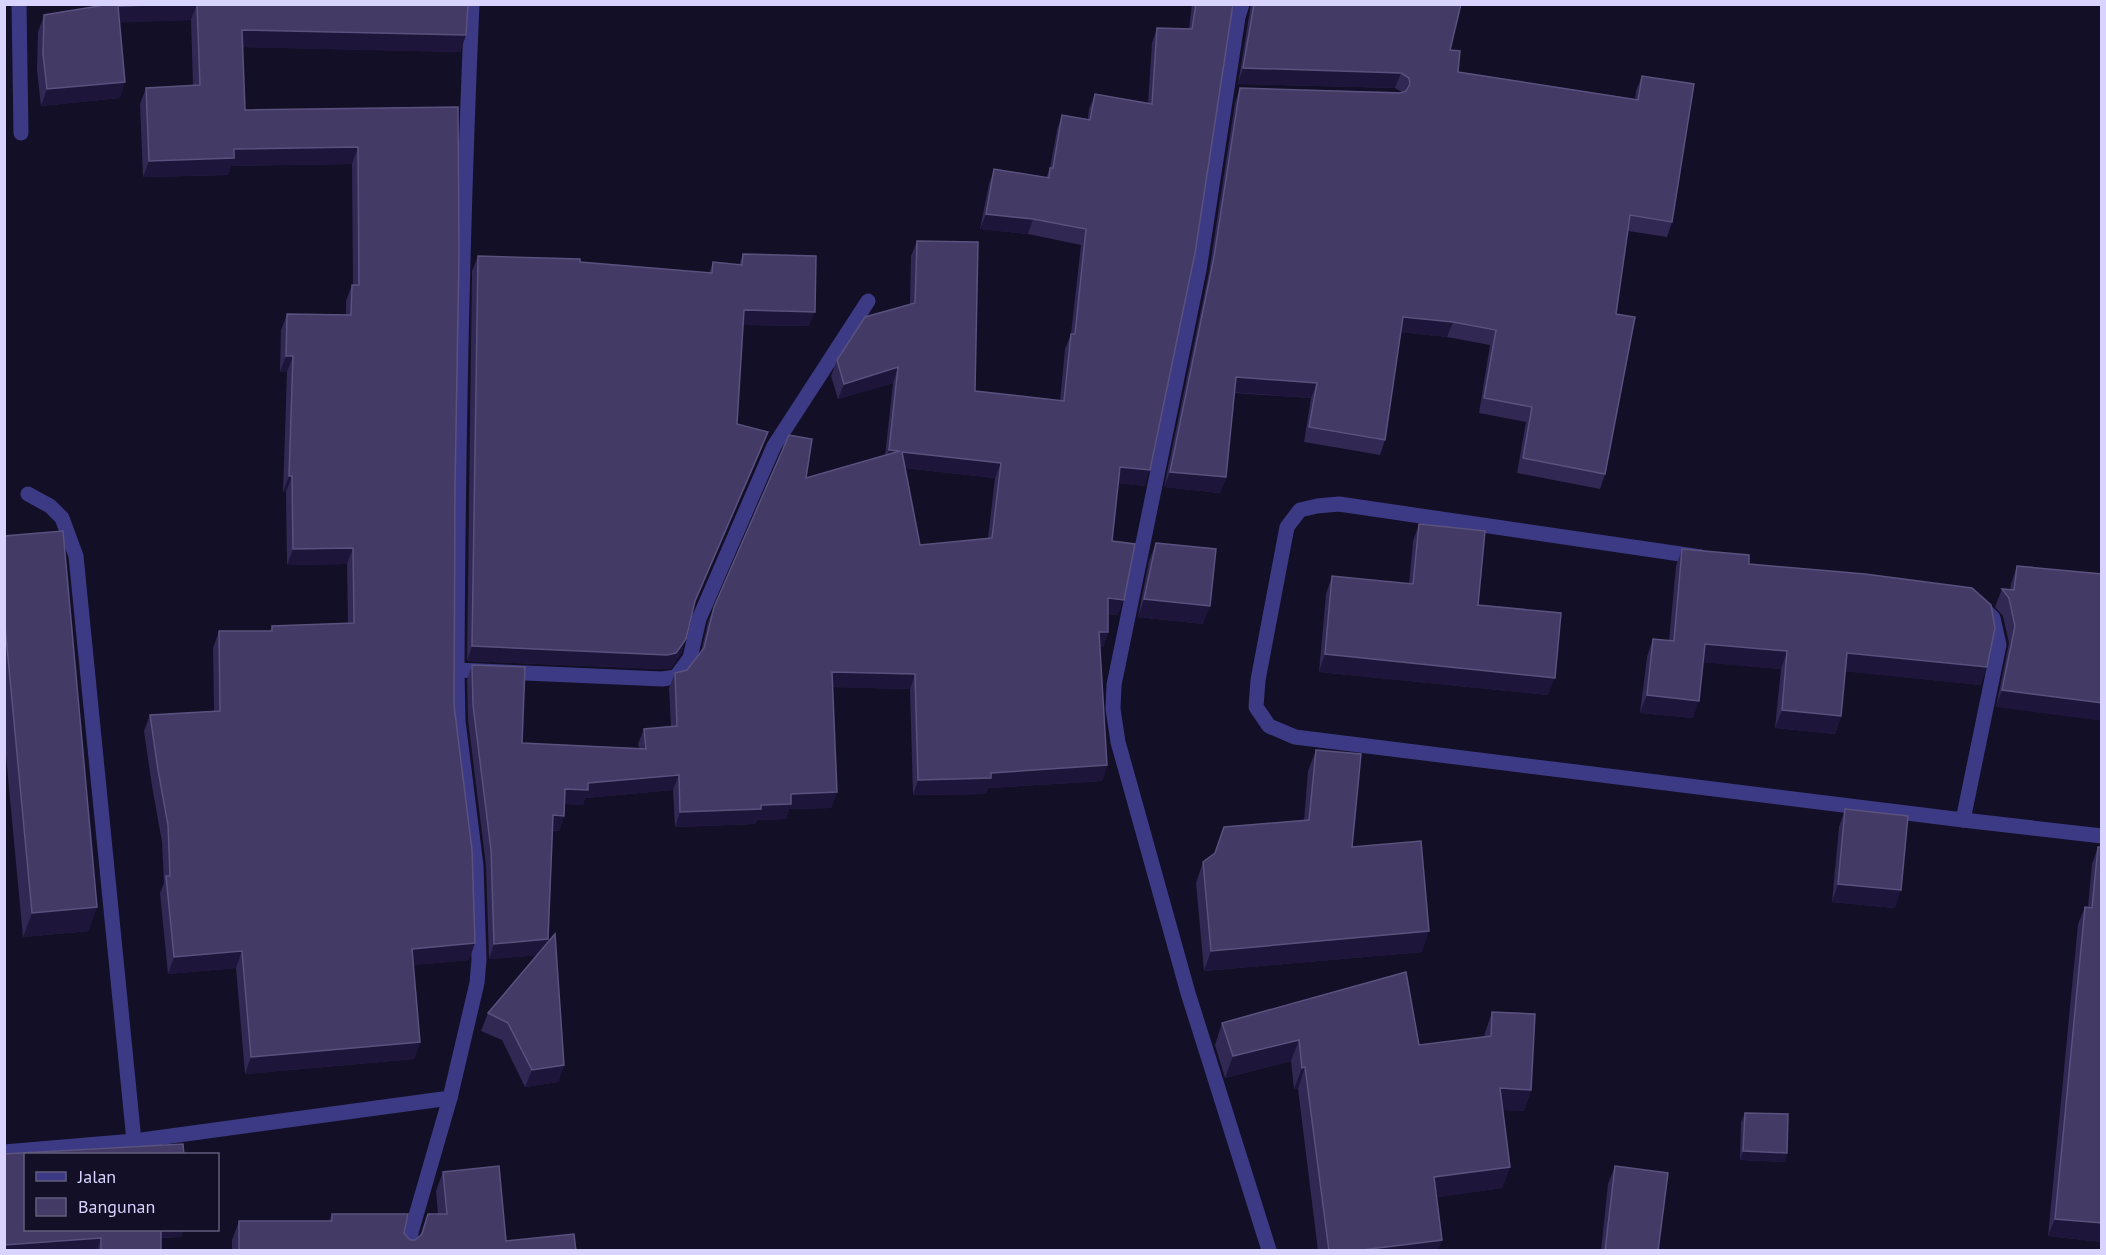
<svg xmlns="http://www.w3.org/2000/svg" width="2106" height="1255" font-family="'PT Sans',sans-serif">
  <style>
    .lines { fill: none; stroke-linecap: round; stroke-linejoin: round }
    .minor { stroke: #3d3a85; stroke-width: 15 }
    .wall { fill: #312854; fill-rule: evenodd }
    .shaded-wall { fill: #1d163a }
    .building { fill: #433a66; stroke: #5a527e; stroke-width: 1.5; fill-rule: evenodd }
  </style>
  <rect width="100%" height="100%" fill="#130f26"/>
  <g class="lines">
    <!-- minor -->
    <g class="minor">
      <polyline points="19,4 21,133"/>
      <path d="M472 4C462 226 458 448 457 670L662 679 676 677 690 658 699 619 774 446 868 301"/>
      <polyline points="1242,4 1238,17 1199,270 1114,685 1113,709 1118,742 1188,993 1269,1250"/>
      <polyline points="28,494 50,506 62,518 76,556 134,1141"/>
      <polyline points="1701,557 1339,504 1317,506 1300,510 1287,527 1258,680 1256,707 1269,726 1295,737 1963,820 2102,836"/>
      <polyline points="1963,820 1999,645 1993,618 1986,611"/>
      <polyline points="4,1152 134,1141 450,1098"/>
      <polyline points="406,1250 450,1098 477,983 479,960 476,866 458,721 457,670"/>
    </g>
  </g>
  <!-- wall -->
  <g class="wall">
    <polygon points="104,4 468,4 466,35 460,52 242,47 245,110 458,107 455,487 454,705 469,960 413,965 420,1042 414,1059 245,1074 236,968 168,974 160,893 164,883 162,842 152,786 144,731 150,715 214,711 213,648 219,631 270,631 272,626 348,624 347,564 287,565 286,492 283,492 287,372 280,372 281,330 287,314 346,315 346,301 352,285 353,285 352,164 231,166 228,175 143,177 140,104 146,88 193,86 191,20 120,22 120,98 41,106 37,70 38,32 44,15 104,6"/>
    <path d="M1192 4H1233L1145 486 1118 483 1112 541 1118 615 1108 614V632L1103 647H1100L1107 765 1102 781 988 788 986 794 913 795 910 689 832 687 837 792 831 808 789 809 786 819 757 820 755 824 675 827 673 790 585 798 583 805 565 804 564 816 559 831H553L548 939 546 944 564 1065 558 1082 525 1087 502 1040 481 1031 488 1013 537 955 489 959 486 866 468 720 467 680 472 665 522 743 639 748 638 744 644 729 671 726 669 688 675 673 687 670 701 652 708 622 714 607 806 478 885 456 893 383 838 399 831 376 837 360 910 305 911 256 917 241 975 391 1060 401 1065 349 1071 334 1081 245 1028 234 980 229 989 184 994 169 1046 178 1050 168 1057 130 1062 115 1088 119 1089 109 1095 94 1148 103 1152 43 1157 28 1189 29ZM905 468 995 478 988 538 920 545Z"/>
    <polygon points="1251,4 1461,4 1450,50 1458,72 1635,99 1636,91 1642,76 1672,222 1667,237 1628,231 1616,314 1605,474 1600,489 1517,473 1526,422 1479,413 1490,345 1447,337 1401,332 1385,440 1380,455 1304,442 1311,398 1234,393 1226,477 1220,493 1164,487 1209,272 1235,103 1240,88 1402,92 1395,88 1238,84"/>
    <polygon points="743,254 809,326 743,325 737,424 763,446 694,606 681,654 671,668 662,669 467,661 472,271 478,256 580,262 709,273 713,262 739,265"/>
    <polygon points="1419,524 1478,605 1548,695 1319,672 1326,594 1332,576 1409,584 1413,541"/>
    <polygon points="4,536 89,931 23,937 4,735"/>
    <polygon points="1156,543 1203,624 1138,617 1149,561"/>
    <polygon points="1682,549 1749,564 1981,685 1845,671 1841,716 1835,734 1775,728 1781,669 1703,662 1693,718 1640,713 1647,657 1653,639 1669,641 1676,566"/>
    <polygon points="2017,566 2102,574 1996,707 2009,643 2003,616 1995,607 2002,589 2010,590 2011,584"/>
    <polygon points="1316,750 1352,847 1422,952 1204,971 1196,883 1203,862 1304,821 1308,771"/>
    <polygon points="1845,809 1895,908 1832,902 1839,827"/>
    <polygon points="2098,847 2102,1242 2048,1236 2078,924 2085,907 2088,907 2092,864"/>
    <polygon points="1492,1012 1531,1090 1524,1111 1503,1110 1510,1167 1502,1188 1437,1197 1438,1251 1318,1251 1298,1089 1294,1089 1291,1061 1225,1078 1215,1045 1222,1023 1419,1045 1484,1037 1485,1033"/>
    <polygon points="1745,1113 1787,1153 1784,1162 1740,1160 1741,1122"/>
    <polygon points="4,1154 181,1237 161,1238 161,1251 4,1251"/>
    <polygon points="1615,1166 1658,1251 1601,1251 1608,1184"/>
    <polygon points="443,1172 506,1241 576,1251 232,1251 232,1240 239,1221 329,1221 332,1214 404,1233 410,1240 415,1240 420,1235 428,1214 438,1214 436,1191"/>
  </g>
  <!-- shaded-wall -->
  <g class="shaded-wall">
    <polygon points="179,4 197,4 191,20 112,23 118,6"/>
    <polygon points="242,30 466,35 460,52 236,47"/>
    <polygon points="1243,68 1401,73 1395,88 1238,84"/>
    <polygon points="125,82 120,98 41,106 47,89"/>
    <polygon points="358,147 352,164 231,166 228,175 143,177 149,161 234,149"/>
    <polygon points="986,214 1033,219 1028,234 980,229"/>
    <polygon points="744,310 815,312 809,326 739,325"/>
    <polygon points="1403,317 1453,322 1447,337 1398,332"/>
    <polygon points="286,356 293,356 287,372 280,372"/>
    <polygon points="898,367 893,383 838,399 844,384"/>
    <polygon points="1236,377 1317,383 1311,398 1230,392"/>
    <polygon points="768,432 763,446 690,615 695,601"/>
    <polygon points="889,450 900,451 884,465"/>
    <polygon points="902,452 1001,463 995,478 896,467"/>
    <polygon points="1120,467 1150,470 1145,486 1114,483"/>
    <polygon points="1170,472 1226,477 1220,493 1164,487"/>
    <polygon points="289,476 292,476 286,492 283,492"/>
    <polygon points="353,548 347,564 287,565 293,549"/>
    <polygon points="1108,598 1124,600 1118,615 1103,613"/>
    <polygon points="1144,599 1210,606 1203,624 1138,617"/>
    <polygon points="1099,632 1108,632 1103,647 1094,647"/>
    <polygon points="686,639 681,654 671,668 662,669 467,661 472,646"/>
    <polygon points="1705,644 1787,651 1781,669 1698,662"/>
    <polygon points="1847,653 1987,667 1981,685 1840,671"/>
    <polygon points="1325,654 1555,678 1548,695 1319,672"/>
    <polygon points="832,672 915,674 910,689 826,687"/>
    <polygon points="2002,690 2102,703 2102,721 1996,707"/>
    <polygon points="1647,695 1699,701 1693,718 1640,713"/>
    <polygon points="1782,710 1841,716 1835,734 1775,728"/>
    <polygon points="1107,765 1102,781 988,788 986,794 913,795 918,780 991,773"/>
    <polygon points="679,775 673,790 585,798 583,805 559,804 565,789 588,783"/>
    <polygon points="837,792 831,808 789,809 786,819 757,820 755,824 675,827 680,812 761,805 791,794"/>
    <polygon points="553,815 564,816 559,831 548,830"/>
    <polygon points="1838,884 1901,890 1895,908 1832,902"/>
    <polygon points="97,907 89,931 23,937 32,913"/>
    <polygon points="1429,931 1422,952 1204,971 1211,951"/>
    <polygon points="548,939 543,955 489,959 494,944"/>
    <polygon points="475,943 469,960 406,966 412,949"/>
    <polygon points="242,951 236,968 168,974 174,957"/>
    <polygon points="1299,1040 1291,1061 1225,1078 1233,1056"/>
    <polygon points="420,1042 414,1059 245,1074 251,1057"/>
    <polygon points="564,1065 558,1082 525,1087 532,1070"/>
    <polygon points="1305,1067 1298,1089 1294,1089 1302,1068"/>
    <polygon points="1500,1088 1531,1090 1524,1111 1492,1110"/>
    <polygon points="1743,1151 1787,1153 1784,1162 1740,1160"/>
    <polygon points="1510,1167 1502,1188 1427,1199 1434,1177"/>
    <polygon points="2055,1219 2102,1223 2102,1242 2048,1236"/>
    <polygon points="157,1230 184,1230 181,1237 153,1238"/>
    <polygon points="101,1238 97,1251 4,1251 4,1245"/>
    <polygon points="1442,1240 1438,1251 1354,1251"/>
  </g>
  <!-- building -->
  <g class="building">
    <polygon points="111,4 179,4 118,6 125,82 47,89 43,54 44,15"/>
    <polygon points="197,4 468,4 466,35 242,30 245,110 458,107 459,254 455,487 454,705 472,850 475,943 412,949 420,1042 251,1057 242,951 174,957 166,876 170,876 168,825 158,770 150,715 220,711 219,631 272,631 272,626 354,623 353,548 293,549 292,476 289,476 293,356 286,356 287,314 351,315 352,285 359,285 358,147 234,149 234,158 149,161 146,88 200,85"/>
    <path d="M1196 4H1233L1195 253 1150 470 1120 467 1112 541 1135 544 1124 600 1108 598V632H1099L1107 765 991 773V778L918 780 915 674 832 672 837 792 791 794V804L761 805V809L680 812 679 775 588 783V790L565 789 564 816 553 815 548 939 494 944 491 850 473 705 472 665 525 667 522 743 646 749 644 729 677 726 675 673 687 670 704 648 714 607 789 435 812 439 806 478 900 451 889 450 898 367 844 384 837 360 865 317 915 303 917 241 978 242 975 391 1064 401 1071 334H1075L1086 229 1033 219 986 214 994 169 1049 178 1050 168H1053L1062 115 1090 120 1095 94 1152 104 1157 28 1192 29ZM902 452 1001 463 992 538 920 545Z"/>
    <polygon points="1254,4 1461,4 1450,50 1460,51 1458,72 1638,100 1642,76 1694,84 1672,222 1630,215 1616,314 1635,317 1605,474 1523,458 1532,407 1484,398 1496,330 1453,322 1403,317 1385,440 1309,427 1317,383 1236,377 1226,477 1170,472 1214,257 1240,88 1400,93 1406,91 1410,84 1409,78 1401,73 1243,68"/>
    <polygon points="743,254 816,256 815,312 744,310 737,424 768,432 695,601 686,639 676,653 667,655 472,646 478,256 580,259 580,262 712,273 713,262 742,265"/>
    <polygon points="1419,524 1485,531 1478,605 1561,613 1555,678 1325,654 1332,576 1413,584"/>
    <polygon points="63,531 97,907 32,913 4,615 4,536"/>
    <polygon points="1156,543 1216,549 1210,606 1144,599"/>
    <polygon points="1682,549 1749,555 1749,564 1865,574 1972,588 1991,605 1995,628 1987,667 1847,653 1841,716 1782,710 1787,651 1705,644 1699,701 1647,695 1653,639 1674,641"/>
    <polygon points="2017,566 2102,574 2102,703 2002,690 2015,626 2009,598 2002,589 2014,590"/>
    <polygon points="1316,750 1361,754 1352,847 1421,841 1429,931 1211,951 1203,862 1215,853 1224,827 1309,820"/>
    <polygon points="1845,809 1908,816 1901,890 1838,884"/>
    <polygon points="2098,847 2102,847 2102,1223 2055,1219 2085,907 2092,908"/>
    <polygon points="555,934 564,1065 532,1070 508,1023 488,1013"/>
    <polygon points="1406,972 1419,1045 1491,1036 1492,1012 1535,1014 1531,1090 1500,1088 1510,1167 1434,1177 1442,1240 1354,1251 1329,1251 1305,1067 1302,1068 1299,1040 1233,1056 1222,1023"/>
    <polygon points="1745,1113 1788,1114 1787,1153 1743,1151"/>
    <polygon points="183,1144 184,1155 26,1155 26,1230 161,1230 161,1251 101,1251 101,1238 4,1245 4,1154"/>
    <polygon points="499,1166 506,1241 574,1234 576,1251 239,1251 239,1221 332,1221 332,1214 408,1214 404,1233 410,1240 415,1240 422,1234 428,1214 447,1214 443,1172"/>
    <polygon points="1615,1166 1668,1173 1658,1251 1605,1251"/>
  </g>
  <!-- border -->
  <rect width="2106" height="1255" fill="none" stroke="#d9d4ff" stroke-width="12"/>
  <!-- legend -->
  <rect x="24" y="1153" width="195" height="78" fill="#130f26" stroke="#625e7d" stroke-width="1.5"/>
  <rect x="36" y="1172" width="30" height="9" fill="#3d3a85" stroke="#625e7d" stroke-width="1.5"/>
  <text x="78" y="1183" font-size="18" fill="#d9d4ff">Jalan</text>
  <rect x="36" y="1198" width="30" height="18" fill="#433a66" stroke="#625e7d" stroke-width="1.5"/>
  <text x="78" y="1213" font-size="18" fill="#d9d4ff">Bangunan</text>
</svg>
